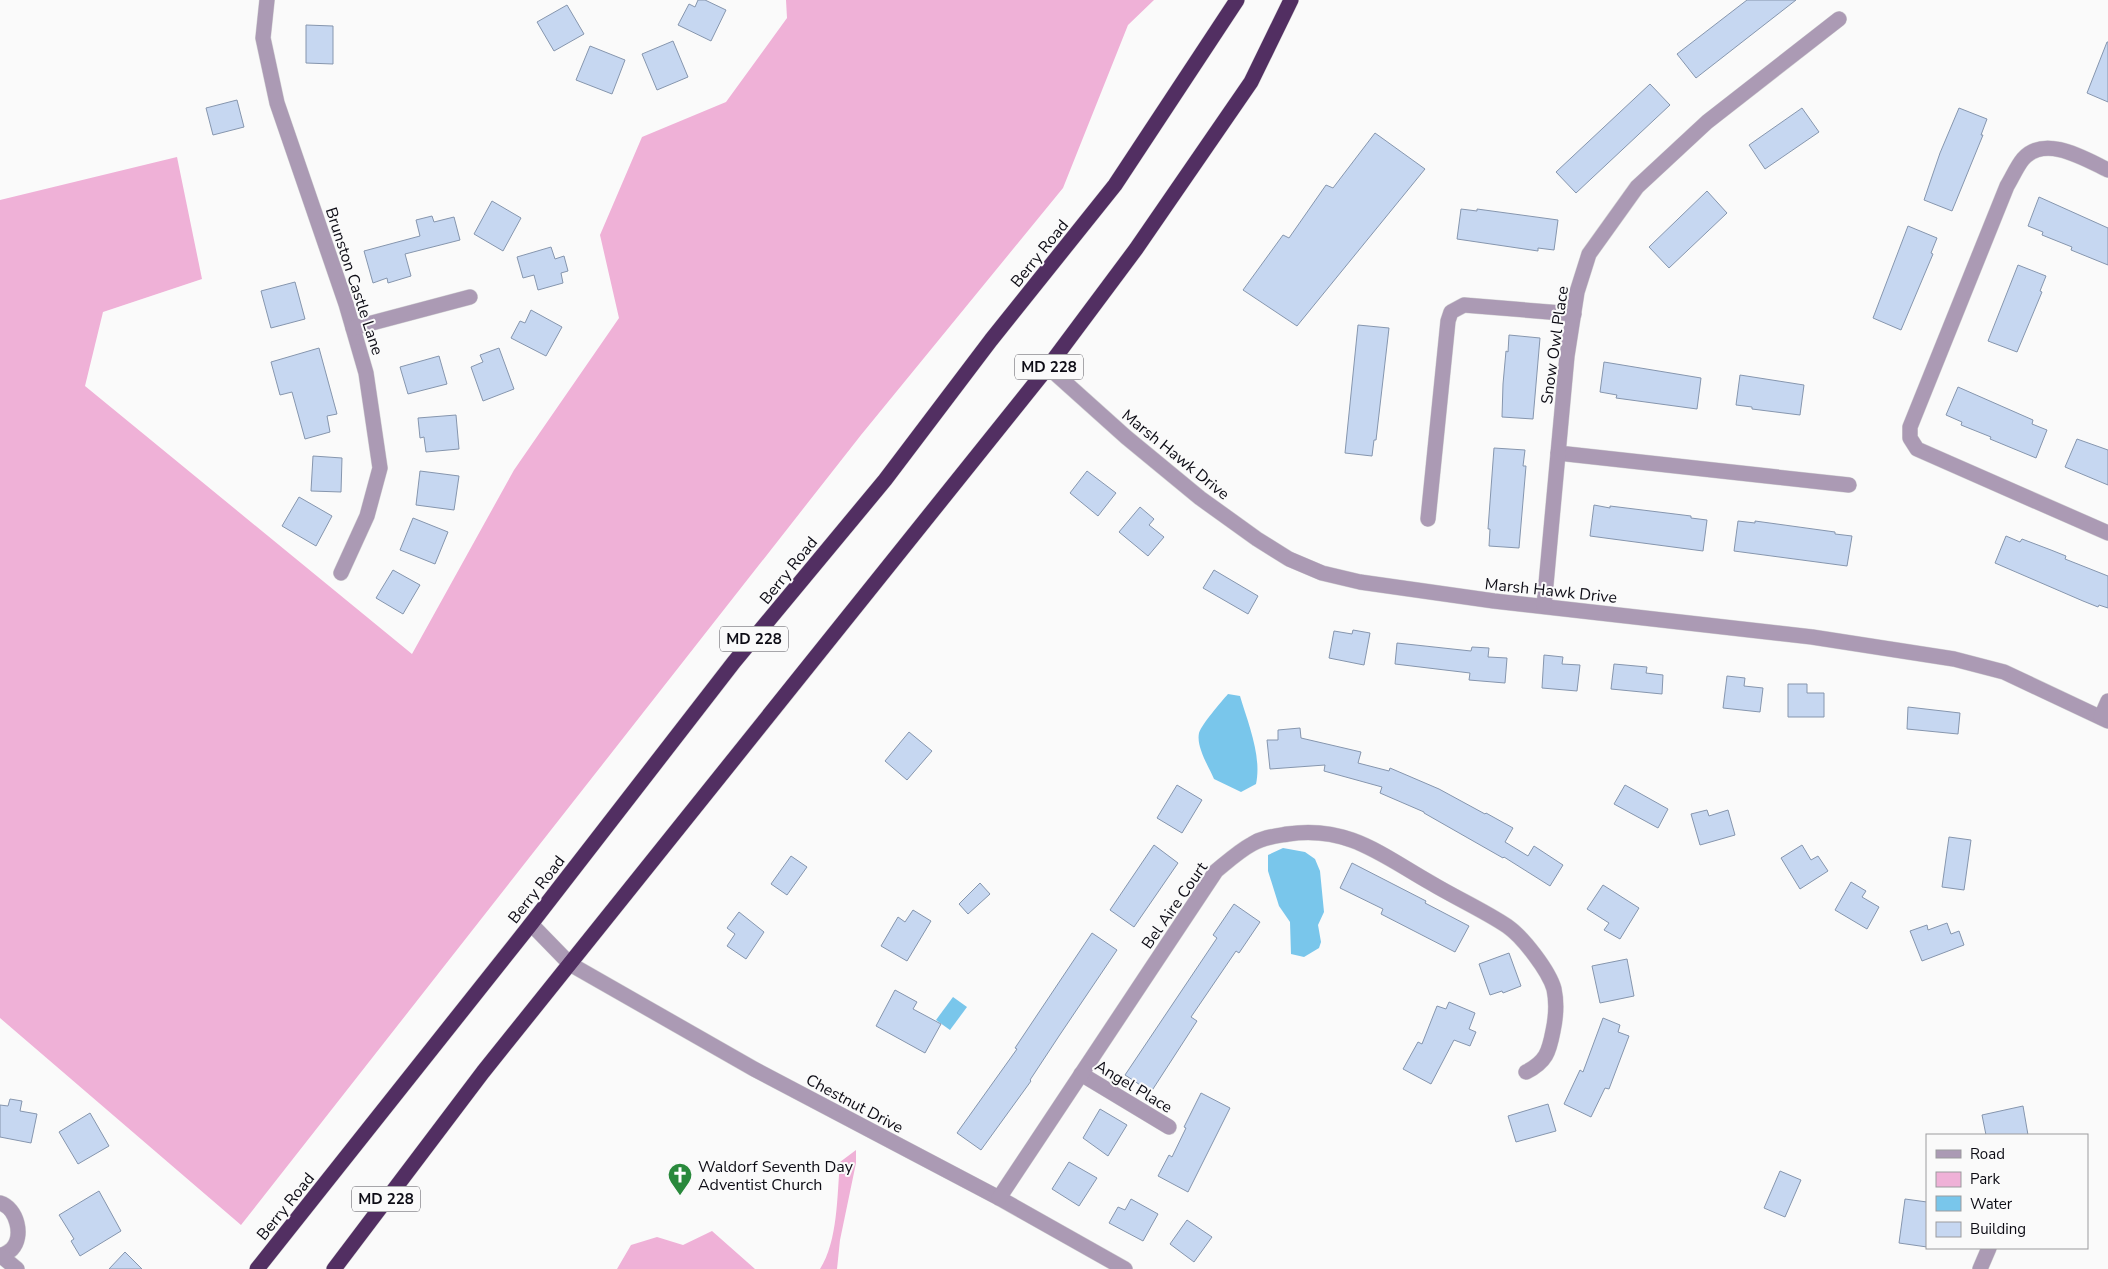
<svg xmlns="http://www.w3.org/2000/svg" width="2108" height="1269" font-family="'Nunito Sans',sans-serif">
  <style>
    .green { fill: #efb1d7 }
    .water { fill: #79c6eb }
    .building { fill: #c6d7f1; stroke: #8696ae }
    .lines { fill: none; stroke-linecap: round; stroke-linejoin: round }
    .street-casing { stroke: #d4d4d5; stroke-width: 16 }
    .highway-casing { stroke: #d4d4d5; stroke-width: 16 }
    .street { stroke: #ab9ab4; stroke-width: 15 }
    .highway { stroke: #522f62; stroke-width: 15 }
    .labels { text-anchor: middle; stroke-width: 4; stroke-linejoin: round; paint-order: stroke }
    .shield { fill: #fafafa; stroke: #54535a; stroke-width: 1 }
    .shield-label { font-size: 15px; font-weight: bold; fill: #0d0c15 }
    .street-label { font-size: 16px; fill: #0d0c15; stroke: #fafafa }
    .poi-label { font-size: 16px; fill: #0d0c15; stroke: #fafafa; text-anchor: start }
  </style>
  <rect width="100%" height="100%" fill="#fafafa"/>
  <!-- green -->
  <g class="green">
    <polygon points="786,0 1154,0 1128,25 1063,188 861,435 241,1225 0,1018 0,200 177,157 202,279 103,312 85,386 412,654 514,470 619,318 600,235 642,137 726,102 787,18"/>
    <path d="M856 1150V1163L840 1240 837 1269H820C838 1241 837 1195 840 1162Z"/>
    <polygon points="712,1231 755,1269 617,1269 631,1245 657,1237 683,1245"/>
  </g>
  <!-- water -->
  <g class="water">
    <path d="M1228 694 1240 696C1248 723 1262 756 1256 784L1241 792 1214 779C1209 767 1196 747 1199 733 1202 724 1221 702 1228 694Z"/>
    <polygon points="1283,848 1305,852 1315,859 1320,871 1324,912 1318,925 1321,942 1319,948 1304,957 1291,954 1290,922 1279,906 1268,871 1268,855"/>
    <polygon points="953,997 967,1007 950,1030 936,1020"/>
  </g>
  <!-- building -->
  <g class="building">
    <polygon points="698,0 705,0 726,10 711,41 678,25 689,4 695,7"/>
    <polygon points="1747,0 1796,0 1696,78 1677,54"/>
    <polygon points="567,5 584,34 554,51 537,22"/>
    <polygon points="306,25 333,26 333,64 306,63"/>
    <polygon points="673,41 688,77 657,90 642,54"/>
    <polygon points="2107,42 2108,42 2108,102 2087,93"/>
    <polygon points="590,46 625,60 612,94 576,80"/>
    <polygon points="1650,84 1670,105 1576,193 1556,172"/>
    <polygon points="237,100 244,127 213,135 206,108"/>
    <polygon points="1802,108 1819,132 1765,169 1749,145"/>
    <polygon points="1959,108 1987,119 1981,135 1983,135 1952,211 1924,200 1940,153"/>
    <polygon points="1375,133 1425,169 1297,326 1243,290 1283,235 1289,238 1326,185 1333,188"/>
    <polygon points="1707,191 1727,213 1669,268 1649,247"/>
    <polygon points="2039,197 2108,228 2108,265 2071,250 2072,247 2042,235 2043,232 2028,226"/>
    <polygon points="492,201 521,218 503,251 474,234"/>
    <polygon points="1461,209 1477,211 1477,209 1558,220 1554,250 1538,248 1538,251 1457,239"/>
    <polygon points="432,216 434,222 454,217 460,240 405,254 411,276 388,283 387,278 373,283 364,251 420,236 416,220"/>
    <polygon points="1908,226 1937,238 1931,253 1933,254 1901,330 1873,318"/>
    <polygon points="551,247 555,259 564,256 568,271 561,273 563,283 538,290 534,275 523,278 517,257"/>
    <polygon points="2018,265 2046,276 2040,291 2042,292 2017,352 1988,341"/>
    <polygon points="295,282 305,319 271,328 261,291"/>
    <polygon points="531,310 562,327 546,356 511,338 520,321 525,323"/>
    <polygon points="1358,325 1389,328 1376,440 1374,440 1372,456 1345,453"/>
    <polygon points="1509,335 1540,338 1533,419 1502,417 1503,384 1506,351 1508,352"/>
    <polygon points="319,348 337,414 327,416 330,432 305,439 292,392 280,395 271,362"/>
    <polygon points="499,348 514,389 483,401 471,367 483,362 480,355"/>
    <polygon points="439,356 447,384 408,394 400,367"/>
    <polygon points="1604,362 1701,378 1697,409 1616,398 1617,395 1600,392"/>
    <polygon points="1740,375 1804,385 1800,415 1752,409 1752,407 1736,405"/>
    <polygon points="1958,387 2033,420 2032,424 2047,430 2036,458 1990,439 1991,437 1961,425 1962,422 1946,415"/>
    <polygon points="456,415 459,449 426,452 424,437 420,438 418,418"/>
    <polygon points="2077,439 2108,450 2108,485 2065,467"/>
    <polygon points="1494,448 1525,450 1523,466 1526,466 1519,548 1489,546 1490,529 1488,529"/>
    <polygon points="313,456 342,458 341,492 311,491"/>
    <polygon points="420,471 459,476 454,510 416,505"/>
    <polygon points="1087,471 1116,493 1098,516 1070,493"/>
    <polygon points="299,497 332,516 316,546 282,526"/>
    <polygon points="1594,505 1610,508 1610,506 1691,516 1691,518 1707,520 1703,551 1590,536"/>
    <polygon points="1140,507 1154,519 1149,525 1164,537 1148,556 1119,532"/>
    <polygon points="413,518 448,532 435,564 400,550"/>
    <polygon points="1738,521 1755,523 1755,521 1835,532 1835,534 1852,536 1847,566 1734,551"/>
    <polygon points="2006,536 2020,542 2022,539 2051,550 2066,556 2065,559 2108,576 2108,608 2099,605 2098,607 2083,601 1995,563"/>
    <polygon points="393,570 420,585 403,614 376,598"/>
    <polygon points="1214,570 1258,596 1248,614 1203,588"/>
    <polygon points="1353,630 1370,633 1364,665 1329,658 1334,631 1352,634"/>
    <polygon points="1397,643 1471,651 1472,647 1489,648 1488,657 1507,658 1505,683 1469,680 1470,673 1395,664"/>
    <polygon points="1544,655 1563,657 1562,664 1580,665 1577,691 1542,688"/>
    <polygon points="1614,664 1647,667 1646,673 1663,675 1662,694 1611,689"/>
    <polygon points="1727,676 1745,678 1744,686 1763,688 1760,712 1723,708"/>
    <polygon points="1788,684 1807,684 1807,693 1824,693 1824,717 1788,717"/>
    <polygon points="1908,707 1960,713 1958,734 1907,729"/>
    <polygon points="1300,728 1301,738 1361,752 1358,763 1389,771 1390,768 1439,789 1485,814 1486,813 1513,828 1505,842 1528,856 1534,846 1563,865 1550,886 1504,857 1503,858 1424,813 1424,812 1380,793 1382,787 1324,771 1325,765 1270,769 1267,740 1278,740 1278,730"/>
    <polygon points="909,732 932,751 907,780 885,761"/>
    <polygon points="1177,785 1202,800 1182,833 1157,818"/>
    <polygon points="1625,785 1668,809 1658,828 1614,804"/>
    <polygon points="1707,810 1709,816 1728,810 1735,835 1700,845 1691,814"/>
    <polygon points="1949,837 1971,840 1964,890 1942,887"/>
    <polygon points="1154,845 1178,863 1134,927 1110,910"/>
    <polygon points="1802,845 1811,860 1818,856 1828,871 1800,889 1781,858"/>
    <polygon points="791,856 807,867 787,895 771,884"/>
    <polygon points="1352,863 1426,901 1425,903 1469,926 1455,952 1381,914 1383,909 1340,888"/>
    <polygon points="1851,882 1866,891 1862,897 1879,907 1867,929 1835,910"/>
    <polygon points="980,883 990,894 968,914 959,904"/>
    <polygon points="1603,885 1639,908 1620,939 1604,930 1609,923 1587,909"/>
    <polygon points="1234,904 1260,922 1239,953 1236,951 1191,1017 1197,1021 1151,1092 1125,1075 1217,938 1213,935"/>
    <polygon points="913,910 931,921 907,961 881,946 898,917 905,922"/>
    <polygon points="739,912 764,932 746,959 727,946 735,934 727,928"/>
    <polygon points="1947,923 1951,934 1959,931 1964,945 1922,961 1910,931 1927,925 1928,930"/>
    <polygon points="1092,933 1117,950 1059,1036 1030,1080 1031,1081 981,1150 957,1133 1017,1049 1015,1048"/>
    <polygon points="1509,953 1521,986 1503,993 1502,991 1490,995 1479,964"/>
    <polygon points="1627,959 1634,996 1600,1003 1592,966"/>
    <polygon points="895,990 917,1002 913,1009 941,1024 925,1053 876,1026"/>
    <polygon points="1449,1002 1475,1013 1469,1029 1476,1032 1470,1046 1454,1040 1431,1084 1403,1069 1418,1042 1422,1044 1437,1006 1446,1009"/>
    <polygon points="1603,1018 1620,1025 1618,1032 1629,1036 1609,1089 1605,1088 1591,1117 1564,1104 1580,1070 1583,1072"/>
    <polygon points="1201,1093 1230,1108 1188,1192 1158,1176 1169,1155 1172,1157 1186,1128 1184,1127"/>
    <polygon points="10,1099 22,1101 20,1111 37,1114 31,1143 0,1137 0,1105 8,1106"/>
    <polygon points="1548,1104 1556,1131 1516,1142 1508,1116"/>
    <polygon points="2023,1106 2028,1135 1986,1135 1982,1115"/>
    <polygon points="1100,1109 1127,1125 1108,1156 1083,1138"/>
    <polygon points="90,1113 109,1146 78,1164 59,1132"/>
    <polygon points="1069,1162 1097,1178 1079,1206 1052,1189"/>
    <polygon points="1780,1171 1801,1180 1785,1217 1764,1208"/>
    <polygon points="99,1191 121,1231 80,1256 71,1241 74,1239 59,1215"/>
    <polygon points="1131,1199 1158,1214 1143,1241 1109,1223 1118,1207 1125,1210"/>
    <polygon points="1905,1199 1927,1202 1927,1247 1899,1243"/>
    <polygon points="1187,1220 1212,1237 1194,1262 1170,1244"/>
    <polygon points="125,1252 142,1269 109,1269"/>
  </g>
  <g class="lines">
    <defs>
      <g id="street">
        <polyline points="267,0 263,38 277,103 346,304 366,373 380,468 367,516 341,573"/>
        <path d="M2108 170C2085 159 2045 134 2023 159 2017 166 2012 178 2007 186L1910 427V438L1917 449 2108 533"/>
        <polyline points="353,328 470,297"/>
        <polyline points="1048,367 1126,437 1200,498 1257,539 1289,559 1322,573 1360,582 1494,601 1812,637 1954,659 2004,672 2108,721"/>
        <polyline points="1558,453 1849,485"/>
        <polyline points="1428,519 1448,321 1451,312 1464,305 1574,314"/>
        <polyline points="1544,606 1567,356 1577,292 1589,254 1637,187 1707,122 1839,19"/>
        <polyline points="2101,717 2108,701"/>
        <polyline points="531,924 570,964 754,1069 999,1198 1125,1269"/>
        <polyline points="1081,1074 1169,1127"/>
        <path d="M999 1198 1216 871C1227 862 1239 851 1252 844 1263 837 1276 836 1288 834 1348 825 1383 856 1431 883 1456 898 1483 910 1507 926 1523 937 1549 971 1554 989 1557 1003 1556 1017 1553 1031 1549 1052 1546 1062 1526 1072"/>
        <path d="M0 1203C17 1208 24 1236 12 1249 9 1252 5 1254 1 1256"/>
        <polyline points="0,1255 17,1269"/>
        <polyline points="1980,1269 1989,1248"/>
      </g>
      <g id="highway">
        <polyline points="257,1269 531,924 734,662 885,480 991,340 1115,185 1237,0"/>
        <polyline points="334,1269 483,1072 1048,367 1136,249 1251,82 1291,0"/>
      </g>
    </defs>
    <!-- street casing -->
    <use href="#street" class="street-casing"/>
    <!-- highway casing -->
    <use href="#highway" class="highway-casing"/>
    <!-- street -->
    <use href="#street" class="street"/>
    <!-- highway -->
    <use href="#highway" class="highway"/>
  </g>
  <!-- icons -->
  <defs>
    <symbol id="church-pin" viewBox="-11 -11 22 30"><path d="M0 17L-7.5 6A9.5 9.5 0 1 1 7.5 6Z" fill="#29893c" stroke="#fafafa"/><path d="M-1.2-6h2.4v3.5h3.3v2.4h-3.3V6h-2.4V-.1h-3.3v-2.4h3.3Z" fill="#fff"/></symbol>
  </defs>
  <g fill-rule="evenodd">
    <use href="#church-pin" x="666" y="1161" width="28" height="38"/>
  </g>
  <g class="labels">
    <!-- shield labels -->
    <g class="shield">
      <rect x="1015" y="354.5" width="68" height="25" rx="4"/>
      <rect x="720" y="626.5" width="68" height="25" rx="4"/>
      <rect x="352" y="1186.5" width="68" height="25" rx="4"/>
    </g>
    <g class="shield-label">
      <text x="1049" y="372">MD 228</text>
      <text x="754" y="644">MD 228</text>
      <text x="386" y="1204">MD 228</text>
    </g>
    <!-- street labels -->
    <g class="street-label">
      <text transform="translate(1039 253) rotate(-51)" y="6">Berry Road</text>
      <text transform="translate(355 281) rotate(72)" y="6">Brunston Castle Lane</text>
      <text transform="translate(1554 345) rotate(-82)" y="6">Snow Owl Place</text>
      <text transform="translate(1176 454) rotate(39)" y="6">Marsh Hawk Drive</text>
      <text transform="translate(788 570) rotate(-51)" y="6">Berry Road</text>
      <text transform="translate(1551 590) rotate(6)" y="6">Marsh Hawk Drive</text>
      <text transform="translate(536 889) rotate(-52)" y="6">Berry Road</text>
      <text transform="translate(1174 905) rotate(-55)" y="6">Bel Aire Court</text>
      <text transform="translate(1134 1086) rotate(31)" y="6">Angel Place</text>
      <text transform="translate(855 1103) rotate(28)" y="6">Chestnut Drive</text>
      <text transform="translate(285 1206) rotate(-51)" y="6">Berry Road</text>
    </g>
    <!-- poi labels -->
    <g class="poi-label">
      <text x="698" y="1172">Waldorf Seventh Day<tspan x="698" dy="18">Adventist Church</tspan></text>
    </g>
  </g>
  <!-- legend -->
  <rect x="1926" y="1134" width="162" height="115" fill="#fafafa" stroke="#9b9b9e"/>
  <rect x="1936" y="1150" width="25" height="8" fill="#ab9ab4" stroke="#9b9b9e"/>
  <text x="1970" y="1159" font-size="15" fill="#0d0c15">Road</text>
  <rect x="1936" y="1172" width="25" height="15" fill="#efb1d7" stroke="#9b9b9e"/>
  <text x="1970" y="1184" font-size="15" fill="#0d0c15">Park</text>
  <rect x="1936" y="1196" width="25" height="15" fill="#79c6eb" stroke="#9b9b9e"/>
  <text x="1970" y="1209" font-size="15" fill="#0d0c15">Water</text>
  <rect x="1936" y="1222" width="25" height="15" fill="#c6d7f1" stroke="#9b9b9e"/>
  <text x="1970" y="1234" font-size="15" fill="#0d0c15">Building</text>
</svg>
